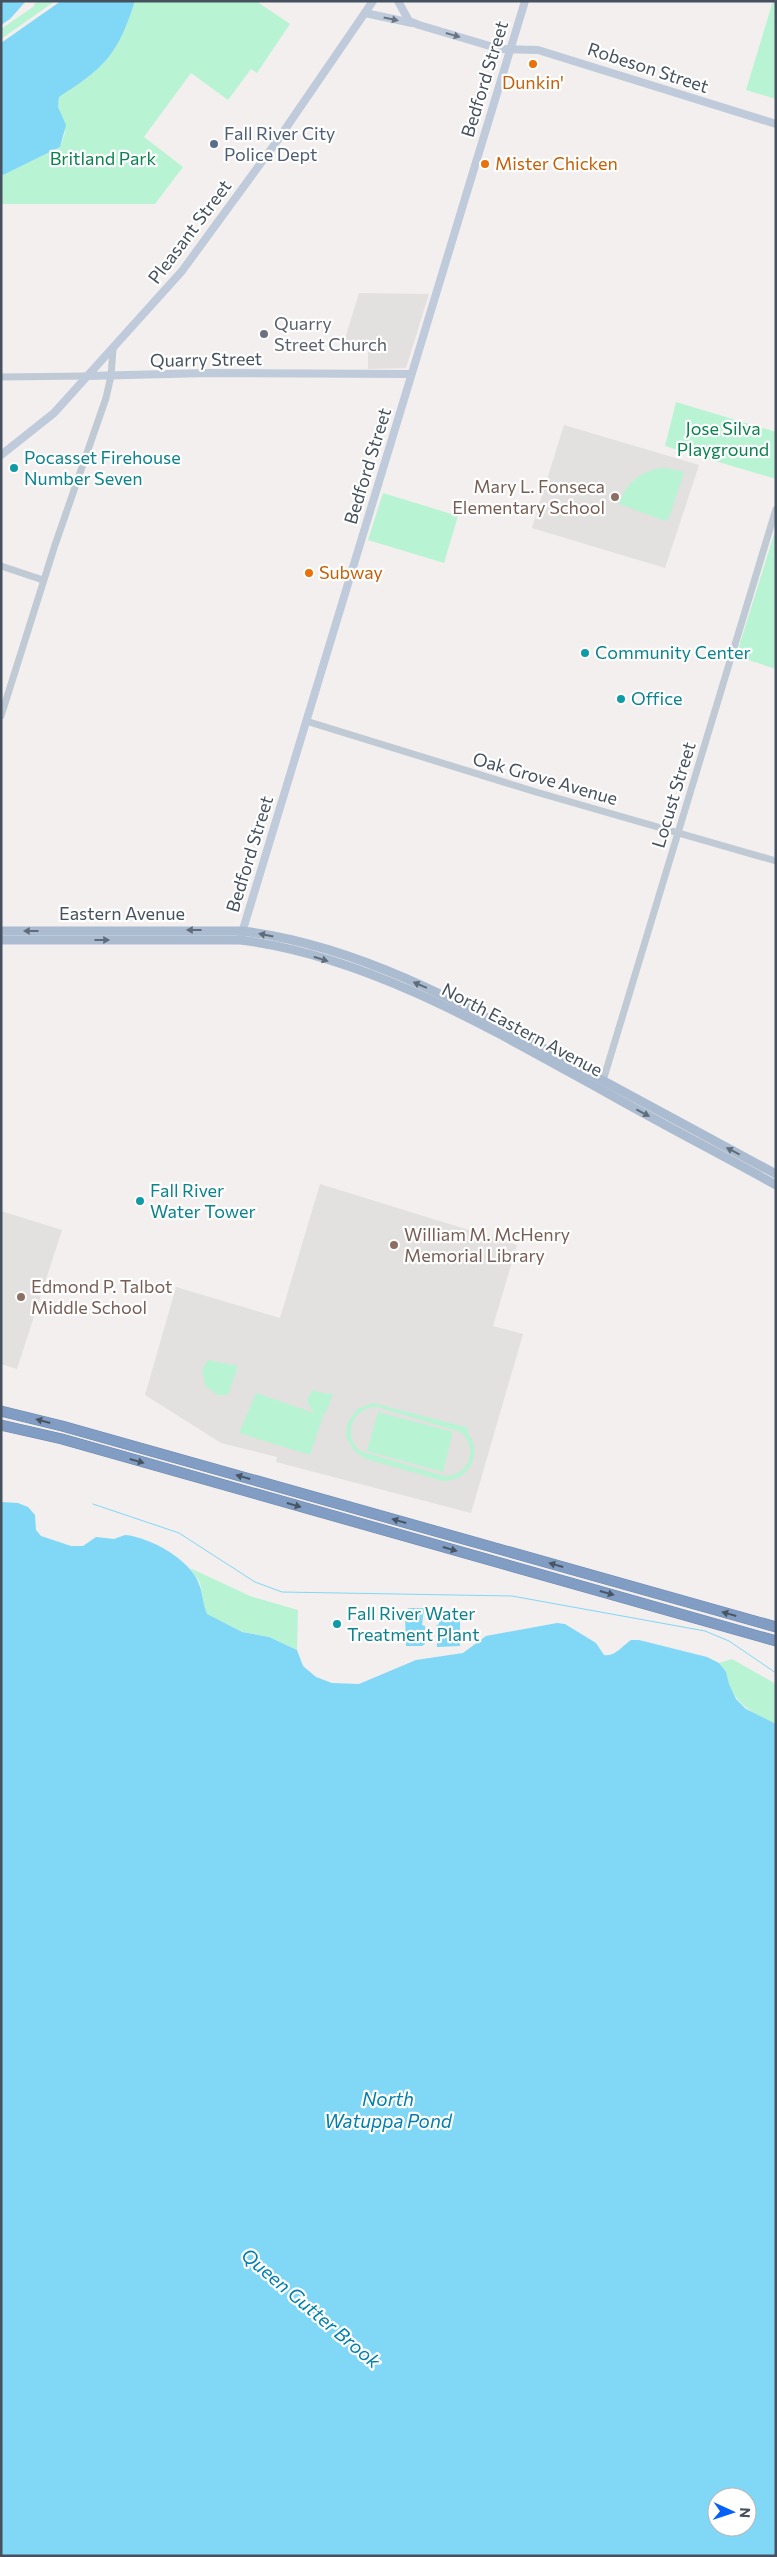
<svg xmlns="http://www.w3.org/2000/svg" width="777" height="2557" font-family="Commissioner,sans-serif">
  <style>
    .education { fill: #e3e0e0 }
    .green { fill: #b8f4d3; fill-rule: evenodd }
    .water { fill: #80d7f6; fill-rule: evenodd }
    .lines { fill: none; stroke-linecap: round; stroke-linejoin: round }
    .stream { stroke: #80d7f6; stroke-width: 1 }
    .motorway-casing { stroke: #6c88af; stroke-width: 11 }
    .tertiary { stroke: #c0cad5; stroke-width: 7 }
    .secondary { stroke: #bfcada; stroke-width: 8 }
    .primary { stroke: #abbcd1; stroke-width: 9 }
    .motorway { stroke: #819dc3; stroke-width: 10 }
    .oneway { fill: #6a7583 }
    .oneway2 { fill: #5e6c7b }
    .oneway3 { fill: #485563 }
    .food-dot { fill: #e8710a; stroke: #fff; stroke-width: 2 }
    .service-dot { fill: #5c6f8a; stroke: #fff; stroke-width: 2 }
    .worship-dot { fill: #6b7280; stroke: #fff; stroke-width: 2 }
    .culture-dot { fill: #0f9aa8; stroke: #fff; stroke-width: 2 }
    .education-dot { fill: #8d6e63; stroke: #fff; stroke-width: 2 }
    .labels { text-anchor: middle; stroke-width: 4.5; stroke-linejoin: round; paint-order: stroke }
    .street-label { font-size: 18px; fill: #45515e; stroke: #fff }
    .food-label { font-size: 18px; fill: #c56008; stroke: #fff; text-anchor: start }
    .service-label { font-size: 18px; fill: #4e5e75; stroke: #fff; text-anchor: start }
    .park-label { font-size: 18px; fill: #0c834f; stroke: #fff }
    .worship-label { font-size: 18px; fill: #5b616d; stroke: #fff; text-anchor: start }
    .culture-label { font-size: 18px; fill: #0d838f; stroke: #fff; text-anchor: start }
    .education-label { font-size: 18px; fill: #785e54; stroke: #fff; text-anchor: start }
    .water-label { font-size: 19px; font-style: italic; fill: #017fae; stroke: #fff }
  </style>
  <rect width="100%" height="100%" fill="#f2efee"/>
  <!-- education -->
  <g class="education">
    <polygon points="359,293 429,294 406,368 368,369 368,346 343,345"/>
    <polygon points="564,425 699,465 665,568 532,528"/>
    <polygon points="320,1184 517,1245 493,1326 523,1334 471,1513 276,1462 277,1457 221,1443 145,1395 176,1287 280,1318"/>
    <polygon points="1,1211 62,1230 17,1369 1,1364"/>
  </g>
  <!-- green -->
  <g class="green">
    <polygon points="36,1 55,1 1,39 1,29 33,7"/>
    <path d="M135 1H256L290 24 257 73 251 69 228 100 191 73 144 137 183 167 155 204H1V176L60 147 65 133 58 107 59 97C106 67 118 54 135 1Z"/>
    <polygon points="773,1 776,1 776,99 746,90"/>
    <polygon points="676,402 776,432 776,479 665,446"/>
    <path d="M666 468 684 472 669 518 665 521 619 504C626 482 643 469 666 468Z"/>
    <polygon points="383,493 458,516 444,563 368,540"/>
    <polygon points="776,528 776,669 736,656"/>
    <polygon points="208,1360 238,1366 228,1395 217,1395 205,1385 202,1370"/>
    <polygon points="312,1390 327,1394 331,1393 333,1395 325,1414 320,1415 323,1416 310,1455 239,1433 256,1393 314,1413 307,1401"/>
    <path d="M373 1403 469 1428 467 1432C484 1452 470 1481 443 1481L366 1459 355 1452 346 1437 347 1424 357 1409ZM377 1407 461 1432C479 1449 469 1476 444 1476L360 1451C342 1435 352 1407 377 1407Z"/>
    <polygon points="378,1412 453,1432 443,1472 367,1451"/>
    <polygon points="190,1568 250,1596 298,1610 297,1650 269,1637 242,1632 206,1614 200,1583"/>
    <path d="M732 1659 776 1684V1724C756 1716 736 1705 729 1684 726 1676 725 1671 719 1663Z"/>
  </g>
  <!-- water -->
  <g class="water">
    <polygon points="1,1 26,1 10,19 1,25"/>
    <path d="M61 1H135C118 54 106 67 59 97L58 107 66 125 60 147 1 176V43Z"/>
    <path d="M1 1502 18 1503 28 1507 35 1515 36 1530 41 1536 71 1546H83L96 1537 114 1539 125 1535C150 1537 191 1560 199 1584 203 1594 203 1605 207 1614L242 1632 269 1637 297 1650 303 1666 316 1677 332 1683 359 1684 416 1660 463 1653 486 1636 557 1623 565 1624 596 1643 604 1655C615 1657 622 1646 631 1640H639L707 1657 719 1663 726 1672 729 1684 736 1699 746 1709 776 1724V2556H1ZM717 2497H747V2527H717Z"/>
    <polygon points="408,1608 424,1608 422,1625 425,1626 425,1644 422,1646 406,1646 405,1615"/>
    <polygon points="437,1609 460,1609 460,1646 437,1647 436,1626 439,1624"/>
  </g>
  <g class="lines">
    <!-- stream -->
    <polyline class="stream" points="93,1504 179,1533 255,1582 282,1592 512,1596 705,1631 729,1641 776,1673"/>
    <defs>
      <g id="motorway">
        <polyline points="1,1411 62,1426 776,1627"/>
        <polyline points="1,1425 62,1439 776,1641"/>
      </g>
    </defs>
    <!-- motorway casing -->
    <use href="#motorway" class="motorway-casing"/>
    <!-- tertiary -->
    <g class="tertiary">
      <polyline points="1,377 87,376"/>
      <polyline points="1,566 43,580"/>
      <polyline points="1,716 55,545 106,398 111,376 113,349"/>
      <polyline points="306,721 536,792 776,861"/>
      <polyline points="602,1084 776,509"/>
    </g>
    <!-- secondary -->
    <g class="secondary">
      <polyline points="398,1 409,21 419,25 500,49 538,50 776,124"/>
      <polyline points="365,13 412,23"/>
      <polyline points="87,376 209,373 411,374"/>
      <polyline points="1,455 54,413 182,271 277,141 373,1"/>
      <polyline points="241,936 525,1"/>
    </g>
    <!-- primary -->
    <g class="primary">
      <path d="M1 931H242C358 945 463 1004 563 1059 634 1097 705 1136 776 1174"/>
      <path d="M1 940H240C370 956 496 1032 609 1094 664 1125 720 1154 776 1185"/>
    </g>
    <!-- motorway -->
    <use href="#motorway" class="motorway"/>
  </g>
  <!-- one-way arrows -->
  <defs><path id="oneway-solid" d="M-6-.8H1V-3.2L6.5 0L1 3.2V.8H-6Z" transform="scale(1.25)"/></defs>
  <g class="oneway">
    <use href="#oneway-solid" transform="translate(391 19) rotate(12)"/>
    <use href="#oneway-solid" transform="translate(453 35) rotate(16)"/>
  </g>
  <g class="oneway2">
    <use href="#oneway-solid" transform="translate(194 930) rotate(180)"/>
    <use href="#oneway-solid" transform="translate(31 931) rotate(-180)"/>
    <use href="#oneway-solid" transform="translate(266 935) rotate(-169)"/>
    <use href="#oneway-solid" transform="translate(102 940)"/>
    <use href="#oneway-solid" transform="translate(321 959) rotate(17)"/>
    <use href="#oneway-solid" transform="translate(420 985) rotate(-157)"/>
    <use href="#oneway-solid" transform="translate(643 1113) rotate(28)"/>
    <use href="#oneway-solid" transform="translate(733 1151) rotate(-152)"/>
  </g>
  <g class="oneway3">
    <use href="#oneway-solid" transform="translate(43 1421) rotate(-165)"/>
    <use href="#oneway-solid" transform="translate(137 1461) rotate(16)"/>
    <use href="#oneway-solid" transform="translate(243 1477) rotate(-164)"/>
    <use href="#oneway-solid" transform="translate(294 1505) rotate(16)"/>
    <use href="#oneway-solid" transform="translate(399 1521) rotate(-164)"/>
    <use href="#oneway-solid" transform="translate(450 1549) rotate(16)"/>
    <use href="#oneway-solid" transform="translate(556 1565) rotate(-164)"/>
    <use href="#oneway-solid" transform="translate(607 1593) rotate(16)"/>
    <use href="#oneway-solid" transform="translate(729 1614) rotate(-164)"/>
  </g>
  <!-- markers -->
  <g class="food-dot">
    <circle cx="533" cy="64" r="5"/>
    <circle cx="485" cy="164" r="5"/>
    <circle cx="309" cy="573" r="5"/>
  </g>
  <circle class="service-dot" cx="214" cy="144" r="5"/>
  <circle class="worship-dot" cx="264" cy="334" r="5"/>
  <g class="culture-dot">
    <circle cx="14" cy="468" r="5"/>
    <circle cx="585" cy="653" r="5"/>
    <circle cx="621" cy="699" r="5"/>
    <circle cx="140" cy="1201" r="5"/>
    <circle cx="337" cy="1624" r="5"/>
  </g>
  <g class="education-dot">
    <circle cx="615" cy="497" r="5"/>
    <circle cx="394" cy="1245" r="5"/>
    <circle cx="21" cy="1297" r="5"/>
  </g>
  <g class="labels">
    <!-- street labels -->
    <g class="street-label">
      <text transform="translate(648 68) rotate(18)" y="6">Robeson Street</text>
      <text transform="translate(485 79) rotate(-73)" y="6">Bedford Street</text>
      <text transform="translate(190 232) rotate(-53)" y="6">Pleasant Street</text>
      <text transform="translate(206 360) rotate(-1)" y="6">Quarry Street</text>
      <text transform="translate(368 466) rotate(-73)" y="6">Bedford Street</text>
      <text transform="translate(545 779) rotate(16)" y="6">Oak Grove Avenue</text>
      <text transform="translate(674 795) rotate(-73)" y="6">Locust Street</text>
      <text transform="translate(250 854) rotate(-73)" y="6">Bedford Street</text>
      <text x="122" y="920">Eastern Avenue</text>
      <text transform="translate(522 1030) rotate(28)" y="6">North Eastern Avenue</text>
    </g>
    <!-- food labels -->
    <g class="food-label">
      <text x="533" y="89" text-anchor="middle">Dunkin'</text>
      <text x="495" y="170">Mister Chicken</text>
      <text x="319" y="579">Subway</text>
    </g>
    <!-- service labels -->
    <g class="service-label">
      <text x="224" y="140">Fall River City<tspan x="224" dy="21">Police Dept</tspan></text>
    </g>
    <!-- park labels -->
    <g class="park-label">
      <text x="103" y="165">Britland Park</text>
      <text x="723" y="435">Jose Silva<tspan x="723" dy="21">Playground</tspan></text>
    </g>
    <!-- worship labels -->
    <g class="worship-label">
      <text x="274" y="330">Quarry<tspan x="274" dy="21">Street Church</tspan></text>
    </g>
    <!-- culture labels -->
    <g class="culture-label">
      <text x="24" y="464">Pocasset Firehouse<tspan x="24" dy="21">Number Seven</tspan></text>
      <text x="595" y="659">Community Center</text>
      <text x="631" y="705">Office</text>
      <text x="150" y="1197">Fall River<tspan x="150" dy="21">Water Tower</tspan></text>
      <text x="347" y="1620">Fall River Water<tspan x="347" dy="21">Treatment Plant</tspan></text>
    </g>
    <!-- education labels -->
    <g class="education-label">
      <text x="605" y="493" text-anchor="end">Mary L. Fonseca<tspan x="605" dy="21">Elementary School</tspan></text>
      <text x="404" y="1241">William M. McHenry<tspan x="404" dy="21">Memorial Library</tspan></text>
      <text x="31" y="1293">Edmond P. Talbot<tspan x="31" dy="21">Middle School</tspan></text>
    </g>
    <!-- water labels -->
    <g class="water-label">
      <text x="388" y="2106">North<tspan x="388" dy="22">Watuppa Pond</tspan></text>
      <text transform="translate(311 2308) rotate(40)" y="7">Queen Gutter Brook</text>
    </g>
  </g>
  <!-- border -->
  <rect width="777" height="2557" fill="none" stroke="#45515e" stroke-width="5"/>
  <!-- north arrow -->
  <g transform="translate(732 2512) rotate(93)"><circle r="24" fill="#ffffff" stroke="#b5b9bf"/>
  <path d="M0-4L9 19L0 12L-9 19Z" fill="#0460f6"/>
  <text y="-8" font-size="14" font-weight="bold" text-anchor="middle" fill="#45515e">N</text>
  </g>
</svg>
